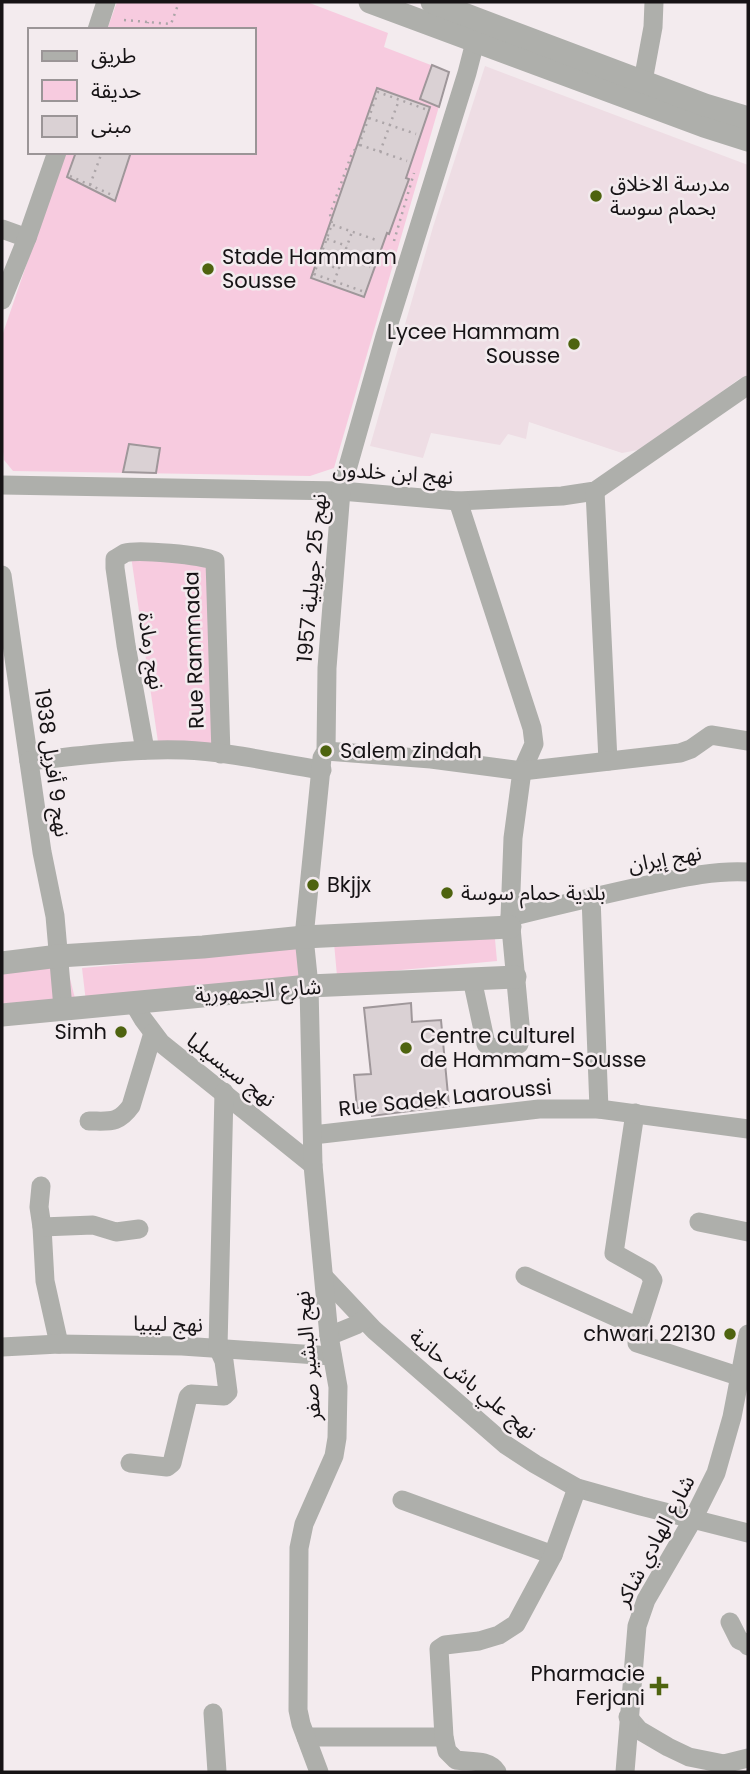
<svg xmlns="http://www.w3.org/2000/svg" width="750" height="1774" font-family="Poppins,'Noto Sans Arabic',sans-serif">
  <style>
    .built { fill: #eedde4 }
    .park { fill: #f7cbdf }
    .building { fill: #dad1d4; stroke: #9f979a; stroke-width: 2 }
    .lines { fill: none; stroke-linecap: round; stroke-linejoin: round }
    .path { stroke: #aca5a8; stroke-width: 2.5; stroke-dasharray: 2 5; stroke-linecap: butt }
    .minor { stroke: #aeafab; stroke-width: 19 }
    .tertiary { stroke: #aeafab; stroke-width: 23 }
    .poi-dot { fill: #4e630f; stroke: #f3ebee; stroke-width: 2.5 }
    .labels { text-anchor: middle; stroke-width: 5; stroke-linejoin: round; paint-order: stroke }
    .poi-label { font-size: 21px; fill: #161315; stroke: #f3ebee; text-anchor: start }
    .street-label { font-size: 21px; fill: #161315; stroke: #f3ebee }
  </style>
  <rect width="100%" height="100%" fill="#f3ebee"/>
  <!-- built -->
  <polygon class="built" points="485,66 748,165 748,375 739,379 643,449 622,453 529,422 526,439 508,434 500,445 431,433 423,458 370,446 433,227"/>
  <!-- park -->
  <g class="park">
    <polygon points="117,2 307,2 388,33 384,47 449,72 334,468 310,476 13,471 4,460 2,443 2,336 65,152 254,152 254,30 107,30"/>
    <polygon points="130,549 208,552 215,750 158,742"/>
    <polygon points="494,929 497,961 337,976 334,943"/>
    <polygon points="300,948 302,981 86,1002 82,968"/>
    <polygon points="65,959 79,1014 2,1021 2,968"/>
  </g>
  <!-- building -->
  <g class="building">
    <polygon points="432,65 449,72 439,107 420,99"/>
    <polygon points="377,88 430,107 406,178 409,179 389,234 387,233 364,297 311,278"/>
    <polygon points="76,152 131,152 115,201 67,177"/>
    <polygon points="129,444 160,448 156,473 123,472"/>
    <polygon points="411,1003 412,1022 441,1020 449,1106 372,1116 371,1106 357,1108 354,1075 371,1074 364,1008"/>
  </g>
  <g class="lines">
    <!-- path -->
    <g class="path">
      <polyline points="124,20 171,24 179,2"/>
      <polyline points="146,30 148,22"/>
      <polyline points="369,118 416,134"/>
      <polyline points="360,145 407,161"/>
      <polyline points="380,152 399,100"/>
      <polyline points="70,176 112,195"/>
      <polyline points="90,185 102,152"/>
      <polyline points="333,225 379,241"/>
      <polyline points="327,239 347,246"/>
      <polyline points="394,241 414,173"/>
      <polyline points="343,258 370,267"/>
      <polyline points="319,262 339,269"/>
      <polyline points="334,282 352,232"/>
      <polyline points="362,291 314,274 332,224 330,214 352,153 359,145 378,92 425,109"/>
    </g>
    <!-- minor -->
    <g class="minor">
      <polyline points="97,30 106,2"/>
      <polyline points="643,81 653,27 654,2"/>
      <polyline points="2,229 27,238"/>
      <polyline points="2,300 27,238 57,152"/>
      <polyline points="2,485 341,491 458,501 562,496 595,491 748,385"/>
      <polyline points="595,491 608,761"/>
      <path d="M458 501 532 728 534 744 522 771 513 838 510 917 521 1035 519 1044C509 1049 495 1051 486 1044L472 979"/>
      <polyline points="2,575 42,852 55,916 63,1008"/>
      <path d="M145 750 126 645 115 568V559C117 558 123 554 125 553 138 549 202 555 215 561L221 754"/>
      <polyline points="326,751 431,759 522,771 680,753 691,749 711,735 748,741"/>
      <path d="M29 761C80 756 132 748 184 750 230 752 276 763 322 770"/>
      <polyline points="591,897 599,1109"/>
      <path d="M510 917C555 906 601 895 647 885 680 878 714 870 748 872"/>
      <polyline points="133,1002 143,1019 161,1043 313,1165"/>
      <polyline points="635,1113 614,1253 648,1272 653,1280 638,1327 637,1343 741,1377"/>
      <path d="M89 1121C110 1121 118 1124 131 1106L153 1033"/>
      <polyline points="313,1135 539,1109 599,1109 748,1129"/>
      <polyline points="41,1186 39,1207 42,1227 45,1281 59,1344"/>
      <polyline points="699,1222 748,1232"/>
      <polyline points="42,1227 93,1225 116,1232 139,1229"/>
      <polyline points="525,1276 638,1327"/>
      <polyline points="324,1277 374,1330 506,1445 535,1464 577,1488 641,1506 748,1533"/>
      <polyline points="329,1336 356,1325 364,1320"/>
      <polyline points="2,1347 59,1344 182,1346 332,1356"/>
      <polyline points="130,1463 167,1467 172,1463 188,1397 191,1394 224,1396 228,1392 224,1361 218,1348 224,1092"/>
      <polyline points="402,1500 553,1555"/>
      <polyline points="730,1622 739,1640 746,1643 748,1646"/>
      <polyline points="213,1713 217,1772"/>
      <polyline points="628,1717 639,1730 668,1747 689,1757 724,1764 748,1758"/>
      <polyline points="306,1737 444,1737"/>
      <polyline points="319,1772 301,1724 298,1710 299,1548 304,1524 334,1456 337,1438 338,1387 329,1336 313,1165 309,986 304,937 322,758 326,751 327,668 341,491 385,336 467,73 475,42"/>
      <path d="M497 1772C489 1759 470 1762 456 1760L447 1751 444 1737 439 1649 445 1645 479 1641 499 1635 516 1624 553 1555 577 1488"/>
      <polyline points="625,1772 637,1626 646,1600 693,1519 716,1473 732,1417 748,1334"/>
    </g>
    <!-- tertiary -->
    <g class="tertiary">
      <polyline points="370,2 704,126 748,140"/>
      <polyline points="432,2 705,105 748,118"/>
      <polyline points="2,963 59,956 203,947 304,937 510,927"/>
      <polyline points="2,1015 309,986 515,977"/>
    </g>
  </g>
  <!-- markers -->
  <g class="poi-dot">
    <circle cx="596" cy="196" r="7"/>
    <circle cx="208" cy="269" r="7"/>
    <circle cx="574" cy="344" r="7"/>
    <circle cx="326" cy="751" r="7"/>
    <circle cx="313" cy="885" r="7"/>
    <circle cx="447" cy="893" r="7"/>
    <circle cx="121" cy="1032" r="7"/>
    <circle cx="406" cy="1048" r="7"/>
    <circle cx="730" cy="1334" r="7"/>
    <path d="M655.5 1675.5h7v7h7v7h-7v7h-7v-7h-7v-7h7z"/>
  </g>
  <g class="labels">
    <!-- poi labels -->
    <g class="poi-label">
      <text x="610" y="191">مدرسة الاخلاق<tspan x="610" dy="24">بحمام سوسة</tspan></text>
      <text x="222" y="264">Stade Hammam<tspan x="222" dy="24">Sousse</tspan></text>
      <text x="560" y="339" text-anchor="end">Lycee Hammam<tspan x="560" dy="24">Sousse</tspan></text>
      <text x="340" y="758">Salem zindah</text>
      <text x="327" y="892">Bkjjx</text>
      <text x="461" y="900">بلدية حمام سوسة</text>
      <text x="107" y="1039" text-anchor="end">Simh</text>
      <text x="420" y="1043">Centre culturel<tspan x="420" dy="24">de Hammam-Sousse</tspan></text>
      <text x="716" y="1341" text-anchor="end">chwari 22130</text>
      <text x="645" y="1681" text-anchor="end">Pharmacie<tspan x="645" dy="24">Ferjani</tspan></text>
    </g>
    <!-- street labels -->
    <g class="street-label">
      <text transform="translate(393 473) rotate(4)" y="7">نهج ابن خلدون</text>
      <text transform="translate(312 578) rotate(-85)" y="7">نهج 25 جويلية 1957</text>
      <text transform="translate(194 650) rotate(-92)" y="7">Rue Rammada</text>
      <text transform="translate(151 651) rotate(81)" y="7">نهج رمادة</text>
      <text transform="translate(52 763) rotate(82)" y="7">نهج 9 أفريل 1938</text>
      <text transform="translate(665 859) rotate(-10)" y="7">نهج إيران</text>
      <text transform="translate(258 991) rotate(-4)" y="7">شارع الجمهورية</text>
      <text transform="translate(231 1070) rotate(38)" y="7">نهج سيسيليا</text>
      <text transform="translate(445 1098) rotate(-6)" y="7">Rue Sadek Laaroussi</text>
      <text transform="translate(168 1324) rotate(1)" y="7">نهج ليبيا</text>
      <text transform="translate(308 1356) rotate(-95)" y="7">نهج البشير صفر</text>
      <text transform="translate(473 1384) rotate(40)" y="7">نهج علي باش حانبة</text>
      <text transform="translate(655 1541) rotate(-62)" y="7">شارع الهادي شاكر</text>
    </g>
  </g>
  <!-- border -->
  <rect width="750" height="1774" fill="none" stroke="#161315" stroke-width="7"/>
  <!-- legend -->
  <rect x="28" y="28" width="228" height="126" fill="#f3ebee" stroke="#9b9597" stroke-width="2"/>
  <rect x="42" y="51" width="35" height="10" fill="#aeafab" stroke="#9b9597" stroke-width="2"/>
  <text x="91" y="63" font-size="21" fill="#161315">طريق</text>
  <rect x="42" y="80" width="35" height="21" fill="#f7cbdf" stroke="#9b9597" stroke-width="2"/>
  <text x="91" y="98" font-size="21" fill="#161315">حديقة</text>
  <rect x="42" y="116" width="35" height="21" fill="#dad1d4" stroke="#9b9597" stroke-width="2"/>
  <text x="91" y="133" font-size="21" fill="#161315">مبنى</text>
</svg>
